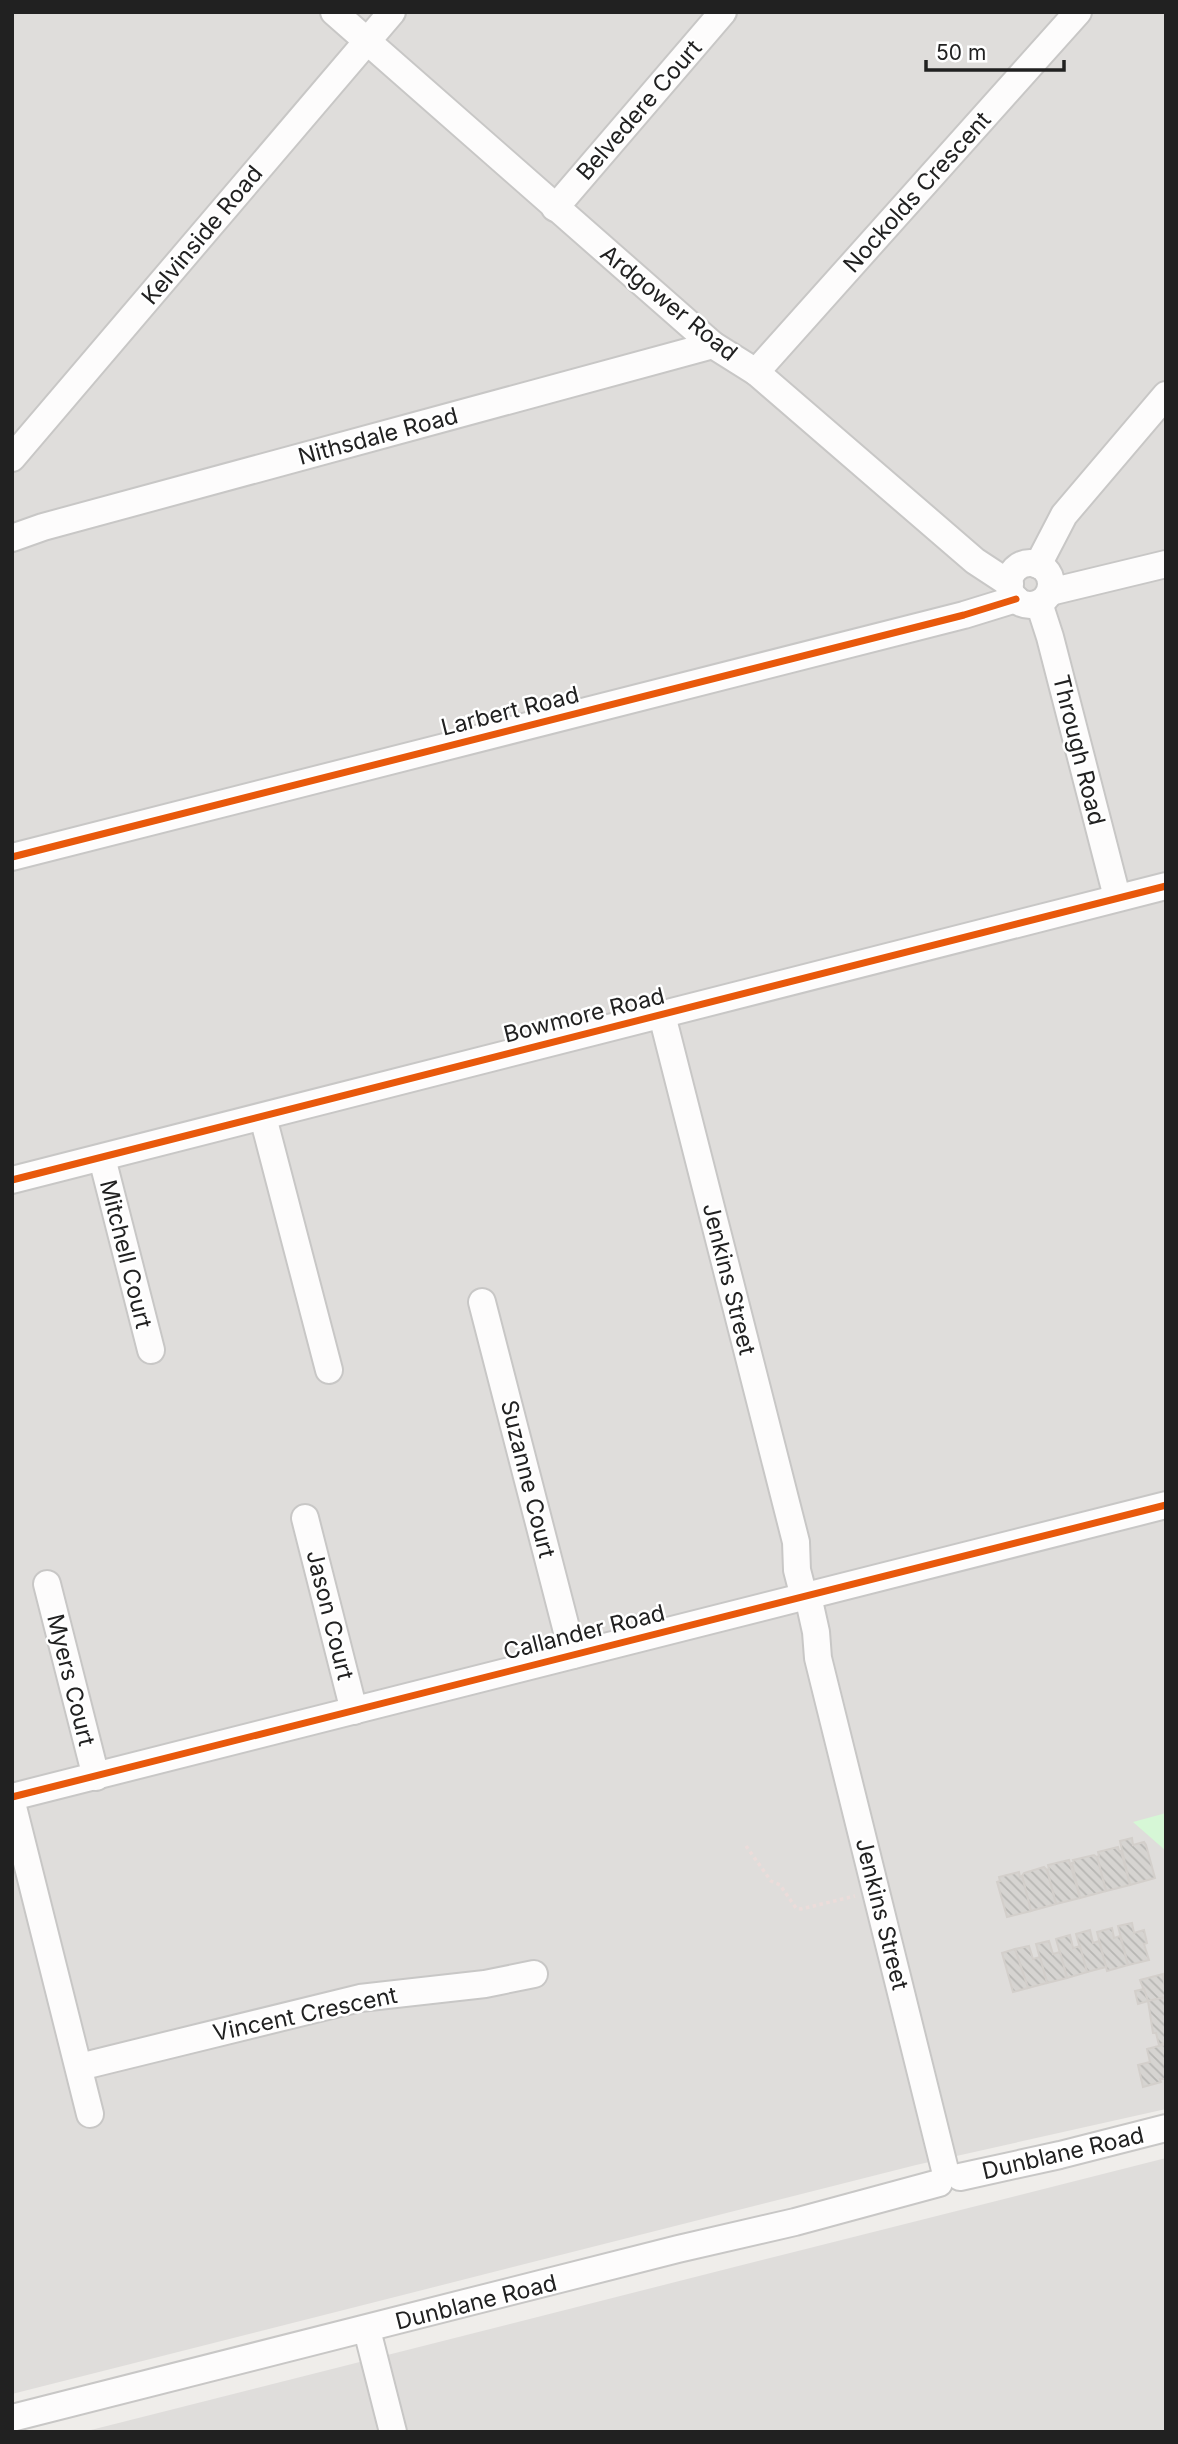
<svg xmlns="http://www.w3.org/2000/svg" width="1178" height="2444" font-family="Inter,sans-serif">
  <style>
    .residential { fill: #dfdddb }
    .park { fill: #d6f7d6 }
    .building { fill: url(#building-back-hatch); stroke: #d3cfcb; stroke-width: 2 }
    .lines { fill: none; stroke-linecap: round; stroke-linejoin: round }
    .minor-casing { stroke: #c8c7c6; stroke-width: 30 }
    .path { stroke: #ecdcda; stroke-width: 3.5; stroke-dasharray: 3.5 3.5; stroke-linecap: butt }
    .minor { stroke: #fdfcfc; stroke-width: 26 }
    .cycleway-casing { stroke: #fff; stroke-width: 11 }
    .cycleway { stroke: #e8590c; stroke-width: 7 }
    .labels { text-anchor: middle; stroke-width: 5; stroke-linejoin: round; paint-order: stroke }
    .street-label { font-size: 23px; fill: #212121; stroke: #fff }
  </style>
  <defs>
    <pattern id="building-back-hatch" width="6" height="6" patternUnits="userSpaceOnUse" patternTransform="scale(1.75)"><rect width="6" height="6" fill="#d6d4d1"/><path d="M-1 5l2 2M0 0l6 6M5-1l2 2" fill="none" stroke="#b7b6b3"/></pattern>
  </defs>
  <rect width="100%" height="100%" fill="#efedea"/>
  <!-- residential -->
  <g class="residential">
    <polygon points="12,12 1166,12 1166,2109 916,2165 12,2394"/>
    <polygon points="1166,2158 1166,2432 83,2432 790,2253"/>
  </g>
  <!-- park -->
  <polygon class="park" points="1166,1813 1166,1851 1133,1822"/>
  <!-- building -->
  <g class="building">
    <polygon points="1132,1838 1133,1845 1144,1842 1146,1845 1155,1878 1130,1885 1120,1841"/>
    <polygon points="1118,1847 1119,1851 1121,1851 1130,1885 1106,1891 1097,1857 1099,1856 1098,1852"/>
    <polygon points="1094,1855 1097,1857 1106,1891 1080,1898 1072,1863 1074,1863 1073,1860"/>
    <polygon points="1069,1860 1080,1898 1056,1904 1047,1870 1049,1869 1048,1865"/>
    <polygon points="1044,1867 1047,1870 1056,1904 1031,1911 1022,1876 1024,1873"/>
    <polygon points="1019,1872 1020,1877 1022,1876 1031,1911 1007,1917 997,1882 1000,1881 999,1877"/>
    <polygon points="1132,1923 1134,1933 1144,1930 1147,1943 1144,1944 1149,1960 1128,1965 1118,1926"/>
    <polygon points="1112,1928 1114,1938 1120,1936 1128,1965 1107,1971 1097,1932"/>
    <polygon points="1090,1930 1093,1943 1099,1941 1106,1967 1087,1972 1076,1934"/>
    <polygon points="1070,1935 1073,1948 1080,1946 1087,1972 1067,1978 1056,1939"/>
    <polygon points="1049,1941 1053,1954 1060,1952 1067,1978 1047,1983 1036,1944"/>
    <polygon points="1029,1946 1033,1959 1040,1957 1047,1983 1028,1988 1015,1949"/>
    <polygon points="1015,1949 1028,1988 1013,1992 1002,1953"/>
    <polygon points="1163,1974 1166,1997 1148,2001 1140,1980"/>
    <polygon points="1144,1989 1148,2001 1138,2004 1135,1991"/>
    <polygon points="1166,1997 1166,2043 1159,2045 1156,2033 1153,2033 1148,2001"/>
    <polygon points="1166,2044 1166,2079 1160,2079 1161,2082 1143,2087 1138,2065 1150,2062 1147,2049"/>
  </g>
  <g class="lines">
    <defs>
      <g id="minor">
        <polyline points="334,12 713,345 756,372 975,561 1010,584"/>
        <polyline points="555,208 723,12"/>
        <polyline points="756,372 1078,12"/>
        <polyline points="12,458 392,12"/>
        <polyline points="12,538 43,527 713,345"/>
        <circle cx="1030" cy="584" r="21"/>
        <polyline points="1038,565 1064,515 1166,395"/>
        <polyline points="1050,592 1166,564"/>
        <polyline points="1039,603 1050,637 1117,897"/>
        <polyline points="12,857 964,615 1016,599"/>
        <polyline points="662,1015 796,1542 797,1570 804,1597"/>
        <polyline points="263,1117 329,1370"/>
        <polyline points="102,1158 151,1350"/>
        <polyline points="12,1180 1166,886"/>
        <polyline points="482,1302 573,1655"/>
        <polyline points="305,1518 354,1711"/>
        <polyline points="47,1584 96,1777"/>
        <polyline points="808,1596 816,1632 818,1658 945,2170"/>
        <polyline points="12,1797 1166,1505"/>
        <polyline points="12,1803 90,2114"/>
        <polyline points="79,2067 360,1998 485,1984 534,1974"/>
        <polyline points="960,2177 1060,2155 1166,2128"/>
        <polyline points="367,2330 393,2432"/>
        <polyline points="12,2418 678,2249 795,2222 939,2183"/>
      </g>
    </defs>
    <!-- minor casing -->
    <use href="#minor" class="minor-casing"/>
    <!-- path -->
    <polyline class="path" points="746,1846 771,1881 780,1885 796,1908 801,1909 855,1896"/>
    <!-- minor -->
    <use href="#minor" class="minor"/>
    <defs>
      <g id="cycleway">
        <polyline points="12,857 964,615 1016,599"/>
        <polyline points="12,1180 1166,886"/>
        <polyline points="12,1797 1166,1505"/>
      </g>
    </defs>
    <!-- cycleway casing -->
    <use href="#cycleway" class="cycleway-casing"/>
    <!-- cycleway -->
    <use href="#cycleway" class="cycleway"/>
  </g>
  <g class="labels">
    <!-- street labels -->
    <g class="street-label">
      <text transform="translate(639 110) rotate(-49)" y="8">Belvedere Court</text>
      <text transform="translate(917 192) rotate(-48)" y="8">Nockolds Crescent</text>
      <text transform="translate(202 235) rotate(-50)" y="8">Kelvinside Road</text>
      <text transform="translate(669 303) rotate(39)" y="8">Ardgower Road</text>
      <text transform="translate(378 436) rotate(-15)" y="8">Nithsdale Road</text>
      <text transform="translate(510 711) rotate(-14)" y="8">Larbert Road</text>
      <text transform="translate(1079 750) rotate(76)" y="8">Through Road</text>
      <text transform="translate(584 1015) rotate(-14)" y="8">Bowmore Road</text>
      <text transform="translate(126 1254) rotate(76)" y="8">Mitchell Court</text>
      <text transform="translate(729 1279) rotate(76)" y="8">Jenkins Street</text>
      <text transform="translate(528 1479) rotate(76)" y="8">Suzanne Court</text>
      <text transform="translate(330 1615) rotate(76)" y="8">Jason Court</text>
      <text transform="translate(584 1632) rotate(-14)" y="8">Callander Road</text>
      <text transform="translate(71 1680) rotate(76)" y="8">Myers Court</text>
      <text transform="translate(882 1914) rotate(76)" y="8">Jenkins Street</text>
      <text transform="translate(305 2014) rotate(-12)" y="8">Vincent Crescent</text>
      <text transform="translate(1063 2153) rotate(-13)" y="8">Dunblane Road</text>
      <text transform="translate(476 2302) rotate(-14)" y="8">Dunblane Road</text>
    </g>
  </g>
  <!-- border -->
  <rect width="1178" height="2444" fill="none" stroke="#212121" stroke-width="28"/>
  <!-- scale -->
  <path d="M926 60v10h138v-10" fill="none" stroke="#212121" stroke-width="3.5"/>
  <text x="936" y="60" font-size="21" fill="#212121" stroke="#ffffff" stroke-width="5" paint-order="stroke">50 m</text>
</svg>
